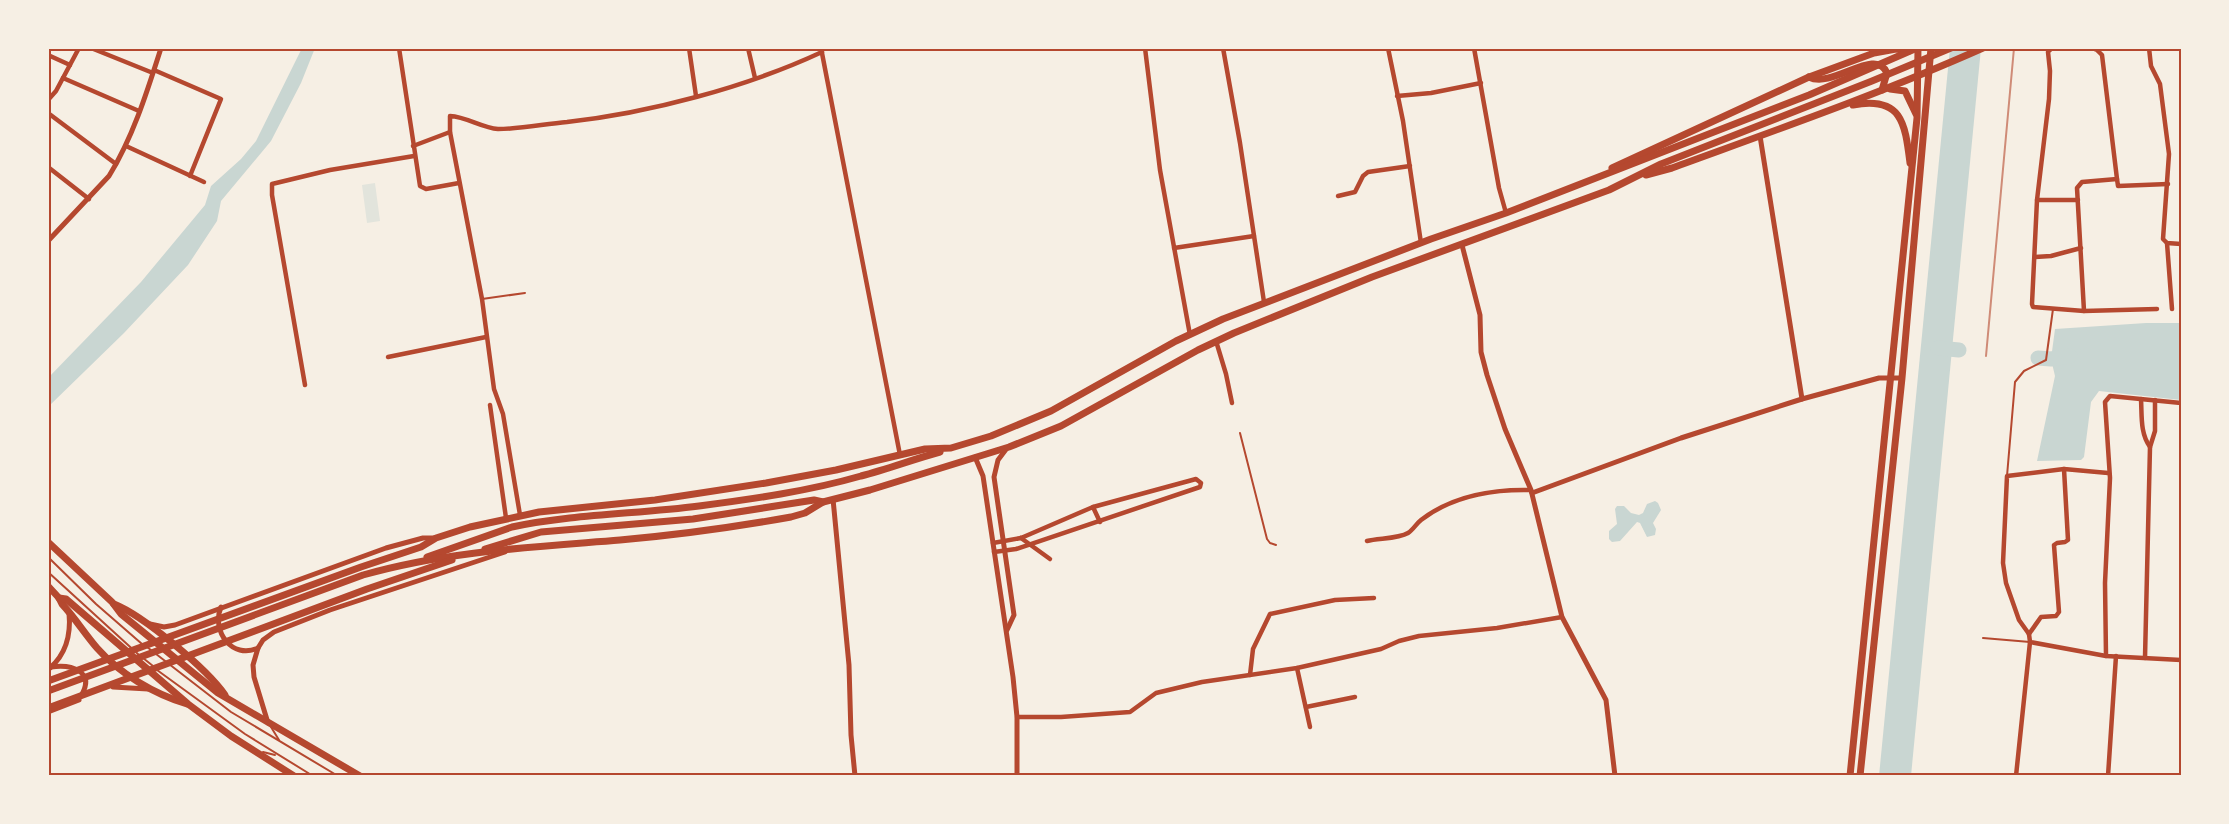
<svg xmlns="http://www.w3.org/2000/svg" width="2229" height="824" font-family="'Asap Condensed',sans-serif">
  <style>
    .green { fill: #e2e4dc }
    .water { fill: #c9d6d2 }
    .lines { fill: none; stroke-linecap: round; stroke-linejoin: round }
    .river { stroke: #c9d6d2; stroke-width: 15 }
    .service { stroke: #b5482f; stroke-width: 2 }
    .minor { stroke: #b5482f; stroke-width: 4.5 }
    .tertiary { stroke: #b5482f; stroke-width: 5 }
    .primary { stroke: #b5482f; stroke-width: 7 }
    .rail { stroke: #cf8b77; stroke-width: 2 }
    .neatline { fill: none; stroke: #b5482f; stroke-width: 2 }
  </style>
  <rect width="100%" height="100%" fill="#f6efe4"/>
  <!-- green -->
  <polygon class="green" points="375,183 380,221 367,223 362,185"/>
  <!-- water -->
  <g class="water">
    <polygon points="302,48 315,48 301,83 271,141 221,201 217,221 188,265 124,333 48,407 48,378 141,282 205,205 211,186 241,159 256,141"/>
    <polygon points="1950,48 1981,48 1911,776 1879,776"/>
    <polygon points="2146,323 2181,323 2181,400 2099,391 2091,402 2084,457 2081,460 2037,461 2055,376 2051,359 2055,329"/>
    <polygon points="1655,501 1658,503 1661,510 1653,523 1656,529 1655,535 1647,537 1640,523 1637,522 1620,541 1612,542 1609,539 1609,531 1617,524 1615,509 1617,506 1624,506 1631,513 1639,515 1643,513 1647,504"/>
  </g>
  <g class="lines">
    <!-- river -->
    <g class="river">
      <polyline points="1938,348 1959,350"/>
      <polyline points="2038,358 2051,359 2070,356"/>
    </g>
    <!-- service -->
    <g class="service">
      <polyline points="482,299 525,293"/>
      <polyline points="1240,433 1267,539 1270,543 1276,545"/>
      <polyline points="2007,476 2015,382 2024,371 2046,360 2053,309"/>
      <polyline points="48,557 96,604 142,644"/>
      <polyline points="48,572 139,655"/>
      <polyline points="1983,638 2030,642"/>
      <polyline points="147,647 231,712 338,776"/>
      <polyline points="143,658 153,666"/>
      <polyline points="157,670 245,734 313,776"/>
      <polyline points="271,727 279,740"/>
      <polyline points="263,752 275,755"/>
    </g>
    <!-- minor -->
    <g class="minor">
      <polyline points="91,48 153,73"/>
      <polyline points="399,48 420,186 426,189 459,183"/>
      <polyline points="689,48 696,96"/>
      <polyline points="748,48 755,78"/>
      <polyline points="821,48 900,455"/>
      <polyline points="1145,48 1160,170 1190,335"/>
      <polyline points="1223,48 1240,143 1264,302"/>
      <polyline points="1388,48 1403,121 1421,243"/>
      <polyline points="1474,48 1499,188 1506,213"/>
      <polyline points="2052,48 2048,52 2050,71 2049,99 2037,200 2032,304 2033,307 2084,311 2157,309"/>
      <polyline points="2149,48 2151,66 2160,84 2169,154 2163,239 2167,243 2181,244"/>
      <polyline points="48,55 70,65"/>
      <polyline points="154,70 221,99 190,176"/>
      <polyline points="63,78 139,111"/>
      <polyline points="1397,96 1431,93 1481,83"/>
      <polyline points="48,100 56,91 79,48"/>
      <polyline points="48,113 116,164"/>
      <polyline points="126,146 204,182"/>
      <polyline points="413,146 450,132"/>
      <polyline points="48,167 89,199"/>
      <polyline points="2117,179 2118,186 2168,184"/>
      <polyline points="1338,196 1355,192 1363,176 1368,172 1410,166"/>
      <polyline points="2037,200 2078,200"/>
      <polyline points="2167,243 2172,309"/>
      <polyline points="1174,248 1254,236"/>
      <polyline points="2035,257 2051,256 2081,248"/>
      <polyline points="2084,311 2077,188 2082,182 2117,179 2102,55 2097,50 2092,48"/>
      <polyline points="1216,341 1226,374 1232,403"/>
      <polyline points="388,357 486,337"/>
      <polyline points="305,385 272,195 272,184 330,170 414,156"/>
      <path d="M2141 399C2142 416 2140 433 2150 447"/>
      <polyline points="490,405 506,518"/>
      <polyline points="1093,507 1100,522"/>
      <path d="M520 515 503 414 494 389 482 299 450 132V116C467 117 482 128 498 129 521 129 544 124 567 122 649 113 747 87 822 52"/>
      <polyline points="1021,538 1050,559"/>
      <path d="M1367 541C1378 538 1398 539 1408 533 1413 530 1416 524 1421 520 1452 496 1493 489 1531 490"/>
      <polyline points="993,543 1021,538 1093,507 1196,479 1201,483 1200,487 1016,549 994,552"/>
      <polyline points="2029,634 2041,617 2056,616 2059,612 2054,545 2057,543 2065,542 2068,540 2064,469"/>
      <polyline points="2030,642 2106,656 2181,660"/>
      <polyline points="2106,656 2105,583 2110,478 2105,402 2110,396 2181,403"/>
      <polyline points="2145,658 2150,447 2155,431 2155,400"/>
      <polyline points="1297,668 1310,727"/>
      <polyline points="1250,675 1253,649 1270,614 1335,600 1374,598"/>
      <polyline points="1306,707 1355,697"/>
      <polyline points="1017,717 1061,717 1130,712 1156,693 1202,682 1297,668 1381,649 1399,641 1419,636 1497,628 1562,617"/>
      <polyline points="2016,776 2030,642 2029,634 2019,620 2006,583 2003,563 2007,476 2064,469 2108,473"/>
      <polyline points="2108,776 2116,656"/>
    </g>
    <!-- tertiary -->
    <g class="tertiary">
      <polyline points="1760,136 1802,399"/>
      <path d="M48 241 109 176C133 137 147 92 161 48"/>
      <polyline points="1462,245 1480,315 1481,352 1487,375 1505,429 1531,490 1562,617 1606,700 1615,776"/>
      <polyline points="1007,448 998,460 994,477 1014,615 1007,630"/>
      <polyline points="975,457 983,476 1013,677 1017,717 1017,776"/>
      <polyline points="1532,493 1681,438 1802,399 1879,378 1902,378"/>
      <polyline points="833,499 849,665 851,735 855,776"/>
      <path d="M221 607C211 631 232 660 258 648"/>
      <polyline points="150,624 164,627 175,625 386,548 423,538 435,538"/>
      <path d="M51 667C71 664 96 671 81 696"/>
      <path d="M50 668C66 654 71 634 69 613"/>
      <polyline points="113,687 148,689"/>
      <polyline points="48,712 79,700"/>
      <polyline points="268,723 254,677 253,665 258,648 263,640 274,632 330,610 505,552"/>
    </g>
    <!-- primary -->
    <g class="primary">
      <path d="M1809 77C1833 89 1876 46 1887 73L1882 90"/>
      <polyline points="1890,89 1905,91 1916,114"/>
      <path d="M1853 105C1902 96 1905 123 1910 163"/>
      <polyline points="1612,168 1809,77 1874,53 1896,49 1909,51"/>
      <path d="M1646 175 1672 168C1776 130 1882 93 1983 48"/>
      <polyline points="48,542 112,602 121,614 218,693 360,776"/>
      <polyline points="485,549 541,532 693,519 814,500 823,502"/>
      <path d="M427 557 512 527C574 514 637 514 699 506 753 499 809 491 861 476 888 469 914 459 940 452"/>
      <path d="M48 586 59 598 62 604C75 618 85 634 97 648 120 674 154 694 187 704"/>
      <polyline points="59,598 66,599 188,704 231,736 294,776"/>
      <path d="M114 604C144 616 207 669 225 695"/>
      <polyline points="48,681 361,567 421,547 436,538 470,527 539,512 655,500 766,483 836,470 925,449 951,448 991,436 1051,411 1176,341 1223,319 1431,239 1506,213 1809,95 1917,48"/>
      <path d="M48 691 363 575C447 551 534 547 620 540 677 535 735 527 791 517L805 513 823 502 870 490 1009 447 1061 426 1198 350 1234 333 1372 277 1609 190 1661 164 1872 81 1951 48"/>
      <polyline points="48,708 367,589 452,560"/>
      <polyline points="1850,776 1917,118 1918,48"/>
      <polyline points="1860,776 1902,378 1931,48"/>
    </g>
    <!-- rail -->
    <polyline class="rail" points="1986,356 2014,48"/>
  </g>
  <!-- border -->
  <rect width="2229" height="824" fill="none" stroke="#f6efe4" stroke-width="99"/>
  <rect x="50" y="50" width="2130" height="724" class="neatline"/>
</svg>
